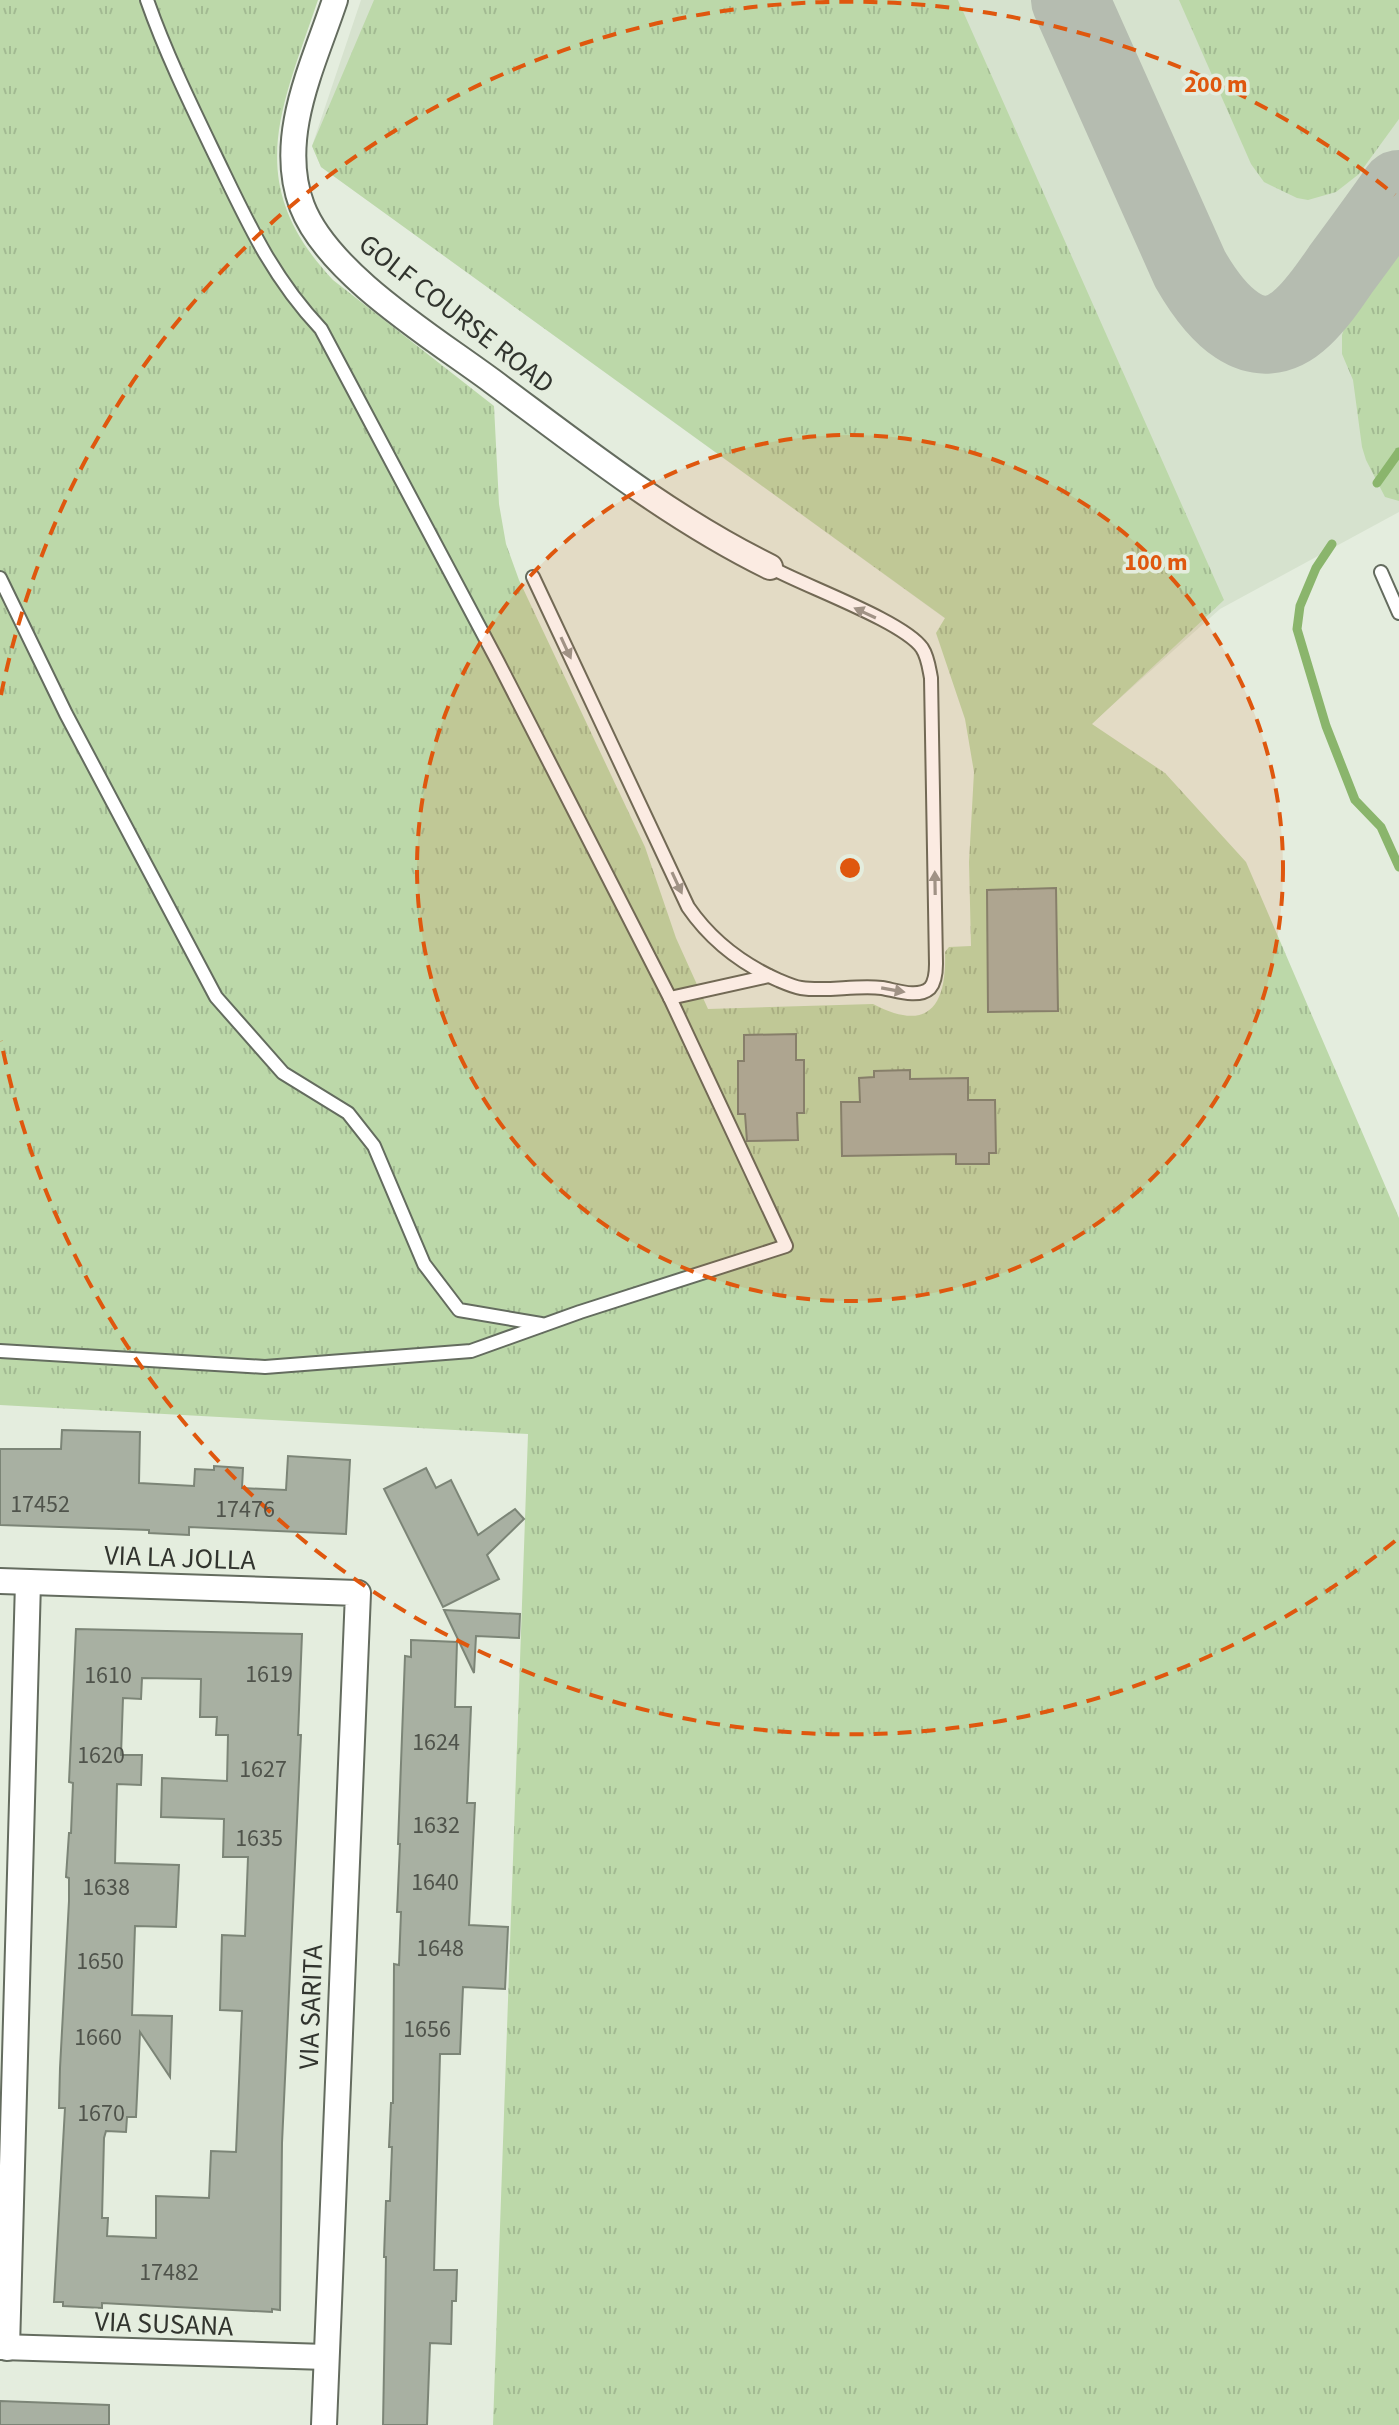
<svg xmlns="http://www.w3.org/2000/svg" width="1399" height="2425" font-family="'Source Sans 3',sans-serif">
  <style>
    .built { fill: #d6e2ce }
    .grass { fill: url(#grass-tufts) }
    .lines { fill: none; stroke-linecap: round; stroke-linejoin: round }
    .stream { stroke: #8ab56c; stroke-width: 9 }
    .taxiway { stroke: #b5bcb0; stroke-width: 78 }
    .building { fill: #a8b0a2; stroke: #7c8577; stroke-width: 2; fill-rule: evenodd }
    .lane-casing { stroke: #646c5f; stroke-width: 16 }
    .street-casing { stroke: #646c5f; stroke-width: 28 }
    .lane { stroke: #fff; stroke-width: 12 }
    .street { stroke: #fff; stroke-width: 24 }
    .oneway { fill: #989a96 }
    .ring { fill: none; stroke: #df570e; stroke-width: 4; stroke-dasharray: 14 10 }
    .labels { text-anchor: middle; stroke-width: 7; stroke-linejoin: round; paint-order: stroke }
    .number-label { font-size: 24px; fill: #4f534b }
    .street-label { font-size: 28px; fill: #31342e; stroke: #e4edde }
    .centre { fill: #df570e; stroke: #e4edde; stroke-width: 4 }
    .ring-label { font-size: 24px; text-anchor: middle; font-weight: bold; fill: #df570e; stroke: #e4edde; stroke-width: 7; stroke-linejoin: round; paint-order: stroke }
  </style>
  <defs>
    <pattern id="grass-tufts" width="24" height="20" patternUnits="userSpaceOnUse" patternTransform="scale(2)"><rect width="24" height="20" fill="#bcd8a9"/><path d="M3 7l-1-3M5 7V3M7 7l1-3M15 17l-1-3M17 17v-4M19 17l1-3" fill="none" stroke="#a2ba92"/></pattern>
  </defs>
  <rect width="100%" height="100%" fill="#e4edde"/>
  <!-- built -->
  <polygon class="built" points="361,0 1399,0 1399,512 1220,609 1091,724 321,167 312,146"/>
  <!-- grass -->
  <g class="grass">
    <path d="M0 0H318C281 110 242 183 333 280L494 406 499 504 506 544 519 580 645 847 676 938 708 1009 873 1004C928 1033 947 1006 945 952L949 947 971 946 969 862 974 772 965 719 936 633 945 618 321 167 312 146 374 0H958L1224 600 1092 724 1165 773 1246 862 1399 1218V2425H493L528 1434 0 1405Z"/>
    <polygon points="1179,0 1399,0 1399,119 1359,174 1336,192 1308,200 1297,198 1264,182 1251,164"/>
    <polygon points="1399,238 1399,501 1385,497 1366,460 1362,447 1353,380 1342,354 1342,335 1354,300"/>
  </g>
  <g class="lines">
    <!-- stream -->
    <g class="stream">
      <polyline points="1377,483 1399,452"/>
      <polyline points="1332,544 1316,568 1300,606 1297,629 1326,726 1355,800 1381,827 1399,867"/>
    </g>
    <!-- taxiway -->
    <path class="taxiway" d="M1070 0 1190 269C1213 309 1255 363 1303 317 1318 303 1330 285 1341 269 1361 242 1380 216 1399 189"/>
  </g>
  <!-- building -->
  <g class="building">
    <polygon points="1056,888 1058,1011 988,1012 987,890"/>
    <polygon points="796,1034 796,1060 804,1060 804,1113 797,1113 798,1140 747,1141 745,1114 738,1114 738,1061 744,1061 744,1035"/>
    <polygon points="910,1070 910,1079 968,1078 968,1100 995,1100 996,1153 989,1153 989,1164 956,1164 956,1154 842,1156 841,1102 860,1102 859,1078 874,1077 874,1071"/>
    <polygon points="62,1430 140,1432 139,1483 194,1486 195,1469 214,1470 214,1466 243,1468 242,1488 286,1490 288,1456 350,1460 346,1534 189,1527 189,1535 149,1533 149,1530 0,1525 0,1449 61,1449"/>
    <polygon points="426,1468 436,1488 451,1480 478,1535 515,1509 524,1519 487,1555 499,1579 443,1607 384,1489"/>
    <polygon points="444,1610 520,1614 519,1638 476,1636 474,1673"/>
    <path d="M76 1629 302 1634 298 1735H301L282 2143 280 2310 272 2309V2312L102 2303V2308L63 2306V2302H54L65 2108H59L60 2068 69 1901V1878L66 1877 69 1833H71L73 1783 69 1782ZM142 1678 201 1679 200 1717H217L216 1735H228L227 1781 162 1778 161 1817 224 1819 223 1857H248L245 1936 222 1935 220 2010 242 2011 236 2152 211 2151 209 2198 156 2196V2238L107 2236 108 2218H102L104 2138 106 2131 126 2132 127 2117H136L140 2032 170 2077 172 2016 132 2015 135 1926 176 1927 179 1865 115 1863 117 1784 141 1785 142 1755H121L123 1698 141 1699Z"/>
    <polygon points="411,1640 457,1642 455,1707 471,1707 467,1803 475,1803 469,1925 508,1927 505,1989 463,1987 460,2054 440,2054 434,2270 457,2270 456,2301 452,2301 451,2344 430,2343 427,2425 383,2425 386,2257 384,2257 386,2201 390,2201 392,2147 389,2147 391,2103 393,2103 394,1964 399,1965 401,1912 397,1912 400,1844 398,1844 405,1656 411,1657"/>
    <polygon points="0,2401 109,2405 109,2425 0,2425"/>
  </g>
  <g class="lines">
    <defs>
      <g id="lane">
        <path d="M147 0C166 54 191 105 216 157 247 221 271 276 321 329L498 662 670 998"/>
        <polyline points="1381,572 1399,613"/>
        <path d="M533 577 688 907C710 939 742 964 778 980 785 983 794 987 801 988 827 992 855 985 882 988 895 990 918 999 930 988 935 982 936 972 936 964L931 678C929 668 928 657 922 648 903 621 804 586 770 567"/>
        <polyline points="0,578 66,714 216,997 283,1073 348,1113 374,1146 424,1264 459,1310 541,1324"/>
        <polyline points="0,1351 265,1367 471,1351 580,1312 786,1246 670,998 769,976"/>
      </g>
      <g id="street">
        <path d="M335 0C314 64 276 137 302 206 328 274 434 338 492 381 581 447 670 518 770 567"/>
        <polyline points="0,1581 358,1593 324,2425"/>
        <polyline points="0,2347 326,2357"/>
        <polyline points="7,2348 28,1582"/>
      </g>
    </defs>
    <!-- lane casing -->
    <use href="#lane" class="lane-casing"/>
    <!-- street casing -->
    <use href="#street" class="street-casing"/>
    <!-- lane -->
    <use href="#lane" class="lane"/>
    <!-- street -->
    <use href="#street" class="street"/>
  </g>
  <!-- one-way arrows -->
  <defs><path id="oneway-solid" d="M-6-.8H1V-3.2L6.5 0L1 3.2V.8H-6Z" transform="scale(2)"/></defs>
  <g class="oneway">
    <use href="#oneway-solid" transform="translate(865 613) rotate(-155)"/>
    <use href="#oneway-solid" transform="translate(566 648) rotate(65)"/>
    <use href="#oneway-solid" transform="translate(677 883) rotate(65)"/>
    <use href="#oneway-solid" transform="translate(935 883) rotate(-91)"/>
    <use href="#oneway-solid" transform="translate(893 990) rotate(10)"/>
  </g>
  <!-- distance rings -->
  <circle cx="850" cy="868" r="433" fill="#df570e" fill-opacity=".12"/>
  <g class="ring">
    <circle cx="850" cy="868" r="433"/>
    <path d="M1395 1541A866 866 0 0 1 1 1041M1 695A866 866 0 0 1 1395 195"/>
  </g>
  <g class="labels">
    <!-- number labels -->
    <g class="number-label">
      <text x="40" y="1512">17452</text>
      <text x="245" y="1517">17476</text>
      <text x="269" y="1682">1619</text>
      <text x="108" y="1683">1610</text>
      <text x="436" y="1750">1624</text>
      <text x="101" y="1763">1620</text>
      <text x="263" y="1777">1627</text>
      <text x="436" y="1833">1632</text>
      <text x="259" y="1846">1635</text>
      <text x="435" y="1890">1640</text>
      <text x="106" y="1895">1638</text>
      <text x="440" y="1956">1648</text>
      <text x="100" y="1969">1650</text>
      <text x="427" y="2037">1656</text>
      <text x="98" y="2045">1660</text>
      <text x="101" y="2121">1670</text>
      <text x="169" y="2280">17482</text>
    </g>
    <!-- street labels -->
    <g class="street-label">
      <text transform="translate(457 313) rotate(38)" y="10">GOLF COURSE ROAD</text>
      <text transform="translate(180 1557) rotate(2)" y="10">VIA LA JOLLA</text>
      <text transform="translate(310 2007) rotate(-88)" y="10">VIA SARITA</text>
      <text transform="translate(164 2323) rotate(2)" y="10">VIA SUSANA</text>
    </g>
  </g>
  <circle cx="850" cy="868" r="12" class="centre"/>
  <g class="ring-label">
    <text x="1216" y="92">200 m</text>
    <text x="1156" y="570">100 m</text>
  </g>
</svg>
